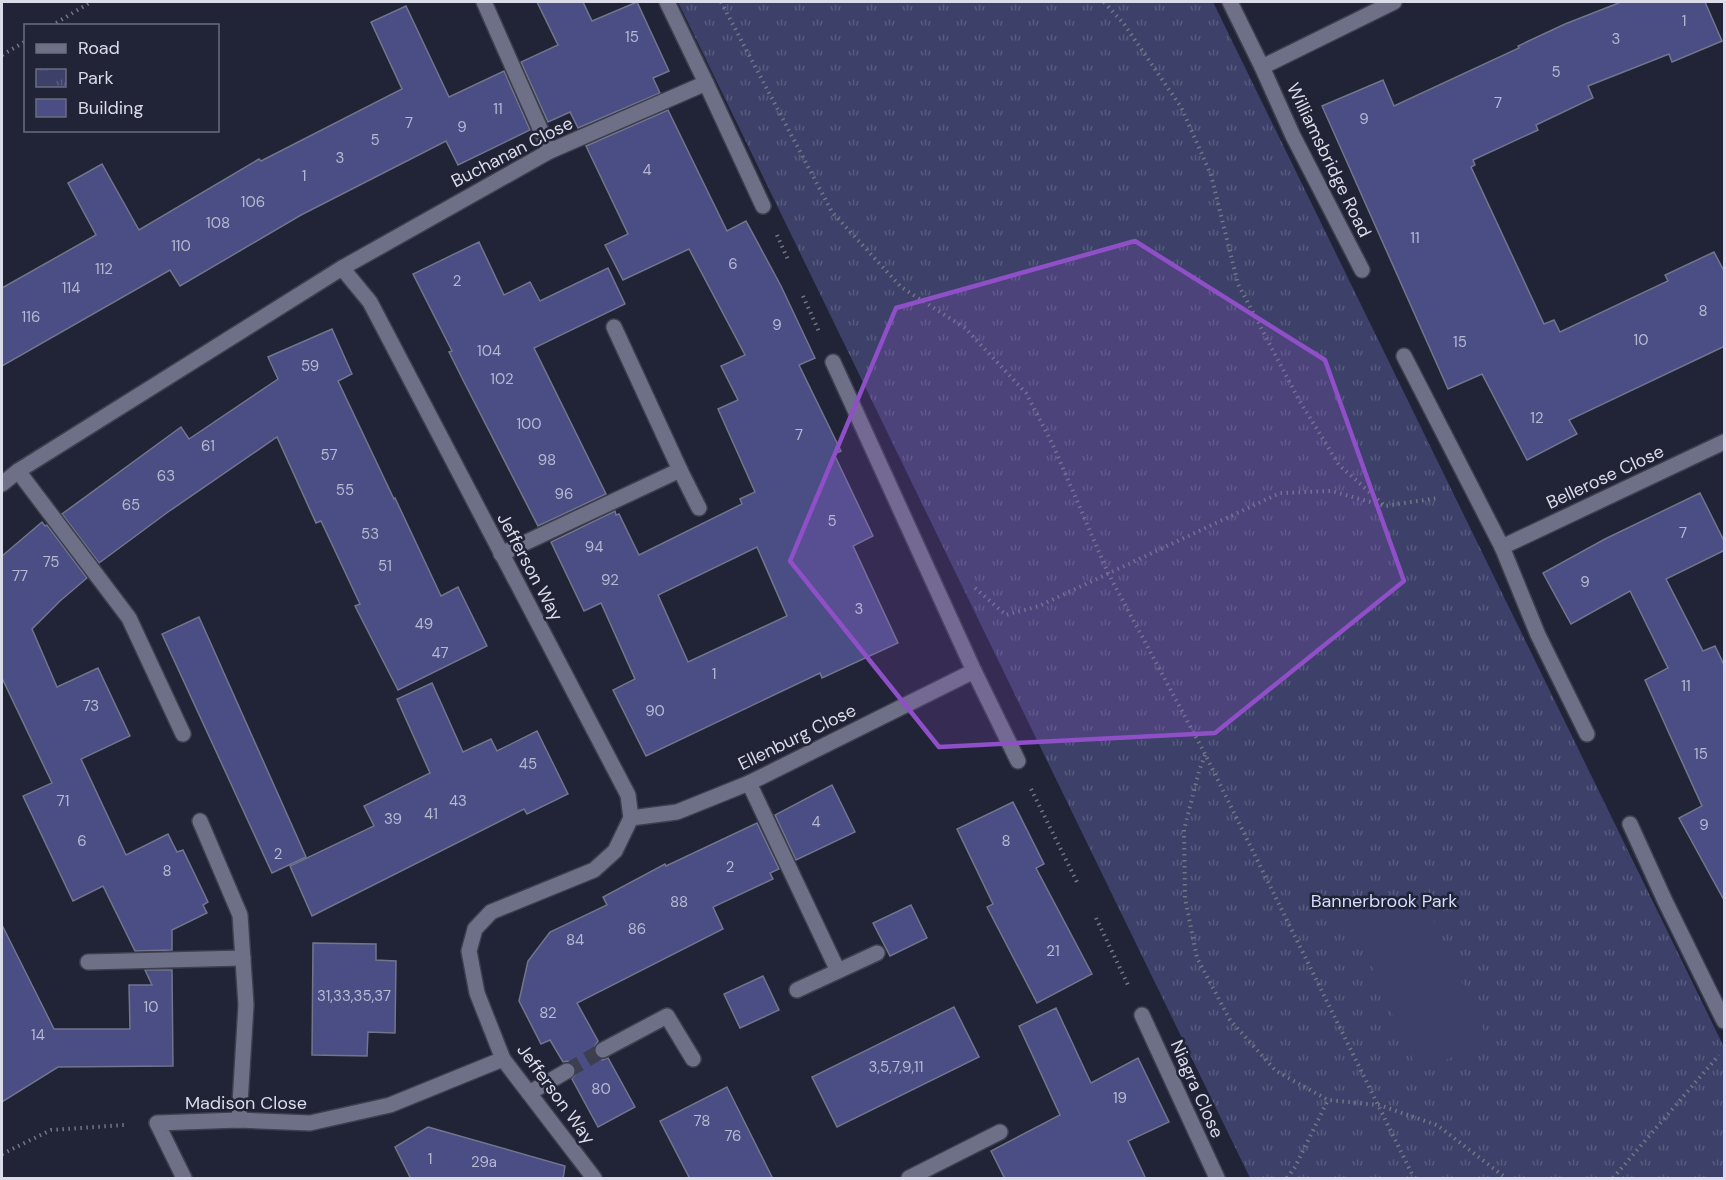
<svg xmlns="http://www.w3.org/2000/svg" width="1726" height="1180" font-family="'DM Sans',sans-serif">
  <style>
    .park { fill: url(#park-tufts) }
    .garden { fill: #3d4068 }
    .building { fill: #4b4e85; stroke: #72758c; stroke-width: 1.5; fill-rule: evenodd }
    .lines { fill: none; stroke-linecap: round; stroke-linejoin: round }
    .minor-tunnel { stroke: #3d3f51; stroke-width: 15; stroke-dasharray: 15 8; stroke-linecap: butt }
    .minor-casing { stroke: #3d3e4e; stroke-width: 18 }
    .path { stroke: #747686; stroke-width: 4; stroke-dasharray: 1.5 4.5; stroke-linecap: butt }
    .minor { stroke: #6d7086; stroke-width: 15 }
    .marked { fill: #8e4fc7; fill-opacity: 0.2; stroke: #8e4fc7; stroke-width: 4.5; stroke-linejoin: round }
    .labels { text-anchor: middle; stroke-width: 5; stroke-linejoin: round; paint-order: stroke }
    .number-label { font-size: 15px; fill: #b6b8d0 }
    .street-label { font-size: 18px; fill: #dadce9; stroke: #212336 }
    .park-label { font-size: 18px; fill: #d7dbfe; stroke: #212336 }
  </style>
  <defs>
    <pattern id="park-tufts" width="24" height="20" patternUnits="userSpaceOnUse" patternTransform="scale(1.5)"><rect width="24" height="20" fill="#3d4068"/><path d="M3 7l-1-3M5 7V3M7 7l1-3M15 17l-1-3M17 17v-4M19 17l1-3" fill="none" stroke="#585b7e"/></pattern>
  </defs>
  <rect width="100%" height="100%" fill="#212336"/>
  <!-- park -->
  <polygon class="park" points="678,2 1213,2 1724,1047 1724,1178 1250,1178"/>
  <!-- garden -->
  <polygon class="garden" points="1418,887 1488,1040 1419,1073 1350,918"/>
  <!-- building -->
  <g class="building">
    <polygon points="537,2 583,2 592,21 637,2 669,71 653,78 660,93 578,128 570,112 548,122 521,62 558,45"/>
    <polygon points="1621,2 1705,2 1722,41 1672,62 1669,54 1588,86 1593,98 1536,125 1538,130 1473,160 1475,165 1471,167 1544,324 1554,320 1560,332 1668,281 1665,275 1714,252 1725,273 1725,346 1569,420 1577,434 1527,460 1482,374 1448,389 1322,106 1383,80 1394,106 1519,48 1518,46 1565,24"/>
    <polygon points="406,6 449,97 504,71 530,130 458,165 446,141 301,215 180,286 170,270 2,366 2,288 96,235 68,183 102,164 139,230 259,159 261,161 402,89 371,22"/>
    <path d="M668 110 727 231 746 221 781 286 815 358 799 365 841 451 834 454 873 536 853 546 898 643 822 678 820 673 646 756 613 690 635 679 601 603 584 611 551 542 615 511 616 515 619 514 639 555 742 504 740 499 755 492 718 409 738 400 721 366 745 355 689 249 623 280 605 245 628 234 586 146ZM757 547 787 616 688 662 658 595Z"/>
    <polygon points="479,242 504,295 530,282 540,301 608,268 625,304 534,348 606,494 538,526 464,382 449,352 452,351 413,274"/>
    <polygon points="332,329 352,374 338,381 394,499 395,498 441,596 458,587 487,646 398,690 355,606 360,604 321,521 316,523 277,437 168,512 99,563 62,514 181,427 189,439 278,379 268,357"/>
    <polygon points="1700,493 1725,543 1725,550 1666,579 1703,651 1715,646 1725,667 1725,902 1679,818 1702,806 1645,680 1668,668 1630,591 1571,624 1543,573 1605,539"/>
    <polygon points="42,522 45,526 47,525 87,578 60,601 32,629 57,687 98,668 130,736 81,759 126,855 168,834 177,852 183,850 208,902 203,905 207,913 172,930 172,950 135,951 103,886 73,901 23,796 52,783 2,678 2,556"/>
    <polygon points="199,617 306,857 272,873 162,634"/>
    <polygon points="432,683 463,752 491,739 497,751 537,731 568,794 527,814 524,809 312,916 290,866 374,826 364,806 430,773 397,699"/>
    <polygon points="832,785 855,832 796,860 775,815"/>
    <polygon points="1013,802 1044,864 1036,868 1092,974 1037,1003 987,907 993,904 957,829"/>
    <polygon points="757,823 779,869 770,873 773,879 713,907 723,929 577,1003 598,1041 593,1049 595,1055 602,1060 608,1058 635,1107 598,1127 572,1079 577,1072 575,1066 568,1061 563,1062 550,1040 541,1044 519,1001 528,961 550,932 607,905 603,897 665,864 666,866"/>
    <polygon points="911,905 927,938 890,956 873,923"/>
    <polygon points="2,925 54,1029 130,1029 129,985 152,985 145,970 172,970 173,1066 58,1067 2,1102"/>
    <polygon points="313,943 376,944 376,960 396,961 395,1033 368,1032 367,1056 312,1055"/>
    <polygon points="763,976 779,1010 740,1028 724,994"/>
    <polygon points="954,1007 979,1057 837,1127 812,1077"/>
    <polygon points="1056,1008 1091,1083 1138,1058 1169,1122 1128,1141 1146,1179 1005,1179 991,1151 1060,1115 1019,1026"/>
    <polygon points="727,1087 773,1179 690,1179 660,1121"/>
    <polygon points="428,1127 565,1166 563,1179 411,1179 395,1147"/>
  </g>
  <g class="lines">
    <!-- minor-tunnel -->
    <polyline class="minor-tunnel" points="567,1071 603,1050"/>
    <defs>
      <g id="minor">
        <polyline points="484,2 550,151"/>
        <polyline points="1230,2 1262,67 1394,2"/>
        <polyline points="1262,67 1293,136 1362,270"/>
        <polyline points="706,83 763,206"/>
        <polyline points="342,268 550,151 706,83 667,2"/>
        <polyline points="614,327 680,470 699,508"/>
        <polyline points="1404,356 1502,547"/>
        <polyline points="833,362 974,671"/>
        <polyline points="18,471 129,618 183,734"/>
        <polyline points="2,484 18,471 342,268 370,302 628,795 631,818 615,851 594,870 491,912 475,929 469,951 477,993 503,1059 594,1178"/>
        <polyline points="501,554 680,470"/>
        <polyline points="1587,734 1538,635 1502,547 1724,442"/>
        <polyline points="749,783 838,971 877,953"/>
        <polyline points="631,818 677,812 749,783 974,671 1018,761"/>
        <polyline points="200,821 240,915 246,1005 239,1120"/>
        <polyline points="1630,824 1665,901 1724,1021"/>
        <polyline points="88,962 243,958"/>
        <polyline points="797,990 838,971"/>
        <polyline points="1142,1015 1217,1178"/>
        <polyline points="603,1050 667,1016 693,1059"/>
        <polyline points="529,1093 567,1071"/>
        <polyline points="184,1178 157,1123 239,1120 310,1123 390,1105 503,1059"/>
        <polyline points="909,1178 1000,1132"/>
      </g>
    </defs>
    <!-- minor casing -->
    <use href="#minor" class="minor-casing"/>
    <!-- path -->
    <g class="path">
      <polyline points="721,2 832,212 901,287 965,328 1026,393 1053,445 1108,573 1205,754 1414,1178"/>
      <polyline points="1104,2 1124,24 1181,107 1211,175 1238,284 1299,400 1339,465 1385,506"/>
      <polyline points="51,26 91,2"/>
      <polyline points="2,55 26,41"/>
      <polyline points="777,235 789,262"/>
      <polyline points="803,296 820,334"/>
      <polyline points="975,588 1006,615 1039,606 1280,493 1331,491 1385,506 1438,498"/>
      <polyline points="1205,755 1199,771 1184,830 1185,898 1197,958 1230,1020 1276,1071 1328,1100 1379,1105 1437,1125 1506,1178"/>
      <polyline points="1031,789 1077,882"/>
      <polyline points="1096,918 1129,987"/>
      <polyline points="2,1154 51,1130 124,1125"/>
      <polyline points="1287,1178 1295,1167 1328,1100"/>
      <polyline points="1613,1178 1719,1055"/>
    </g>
    <!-- minor -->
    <use href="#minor" class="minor"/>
  </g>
  <!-- marked area -->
  <path class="marked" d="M1135 241 1325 360 1404 581 1215 733 939 747 790 561 896 308Z"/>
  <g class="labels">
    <!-- number labels -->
    <g class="number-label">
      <text x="1684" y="26">1</text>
      <text x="632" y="42">15</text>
      <text x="1616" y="44">3</text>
      <text x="1556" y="77">5</text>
      <text x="1498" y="108">7</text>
      <text x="498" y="114">11</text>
      <text x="1364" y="124">9</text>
      <text x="409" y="128">7</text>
      <text x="462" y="132">9</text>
      <text x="375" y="145">5</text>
      <text x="340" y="163">3</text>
      <text x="647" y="175">4</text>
      <text x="304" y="181">1</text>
      <text x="253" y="207">106</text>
      <text x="218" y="228">108</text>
      <text x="1415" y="243">11</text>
      <text x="181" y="251">110</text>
      <text x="733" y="269">6</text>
      <text x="104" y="274">112</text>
      <text x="457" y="286">2</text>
      <text x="71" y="293">114</text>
      <text x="1703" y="316">8</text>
      <text x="31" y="322">116</text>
      <text x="777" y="330">9</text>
      <text x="1641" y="345">10</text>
      <text x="1460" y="347">15</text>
      <text x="489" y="356">104</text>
      <text x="310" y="371">59</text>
      <text x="502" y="384">102</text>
      <text x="1537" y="423">12</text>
      <text x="529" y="429">100</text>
      <text x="799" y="440">7</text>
      <text x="208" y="451">61</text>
      <text x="329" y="460">57</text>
      <text x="547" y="465">98</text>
      <text x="166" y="481">63</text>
      <text x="345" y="495">55</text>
      <text x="564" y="499">96</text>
      <text x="131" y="510">65</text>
      <text x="832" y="526">5</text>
      <text x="1683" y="538">7</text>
      <text x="370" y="539">53</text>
      <text x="594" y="552">94</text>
      <text x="51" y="567">75</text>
      <text x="385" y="571">51</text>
      <text x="20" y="581">77</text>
      <text x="610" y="585">92</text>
      <text x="1585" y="587">9</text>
      <text x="859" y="614">3</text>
      <text x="424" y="629">49</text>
      <text x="440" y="658">47</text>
      <text x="714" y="679">1</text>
      <text x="1686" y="691">11</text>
      <text x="91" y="711">73</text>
      <text x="655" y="716">90</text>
      <text x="1701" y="759">15</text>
      <text x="528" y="769">45</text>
      <text x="63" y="806">71</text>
      <text x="458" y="806">43</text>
      <text x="431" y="819">41</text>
      <text x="393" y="824">39</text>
      <text x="816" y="827">4</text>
      <text x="1704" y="830">9</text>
      <text x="82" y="846">6</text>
      <text x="1006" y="846">8</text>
      <text x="278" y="859">2</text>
      <text x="730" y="872">2</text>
      <text x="167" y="876">8</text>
      <text x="679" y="907">88</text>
      <text x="637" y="934">86</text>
      <text x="575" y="945">84</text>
      <text x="1053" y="956">21</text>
      <text x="354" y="1001">31,33,35,37</text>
      <text x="151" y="1012">10</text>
      <text x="548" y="1018">82</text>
      <text x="38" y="1040">14</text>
      <text x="896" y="1072">3,5,7,9,11</text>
      <text x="601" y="1094">80</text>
      <text x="1120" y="1103">19</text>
      <text x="702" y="1126">78</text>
      <text x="733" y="1141">76</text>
      <text x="430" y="1164">1</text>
      <text x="484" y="1167">29a</text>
    </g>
    <!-- street labels -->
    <g class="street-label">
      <text transform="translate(512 152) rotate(-27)" y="6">Buchanan Close</text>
      <text transform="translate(1329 160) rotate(64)" y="6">Williamsbridge Road</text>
      <text transform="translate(1605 477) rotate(-25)" y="6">Bellerose Close</text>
      <text transform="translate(530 567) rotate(62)" y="6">Jefferson Way</text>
      <text transform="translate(797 737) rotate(-26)" y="6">Ellenburg Close</text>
      <text transform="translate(1197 1089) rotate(66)" y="6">Niagra Close</text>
      <text transform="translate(556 1094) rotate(54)" y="6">Jefferson Way</text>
      <text x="246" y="1109">Madison Close</text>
    </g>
    <!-- park labels -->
    <g class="park-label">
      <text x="1384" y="907">Bannerbrook Park</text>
    </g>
  </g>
  <!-- border -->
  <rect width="1726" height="1180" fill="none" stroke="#dadce9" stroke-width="6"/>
  <!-- legend -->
  <rect x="24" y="24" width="195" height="108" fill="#212336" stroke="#6b6d7e" stroke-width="1.5"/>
  <rect x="36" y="44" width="30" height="9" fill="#6d7086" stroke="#6b6d7e" stroke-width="1.5"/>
  <text x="78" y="54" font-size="18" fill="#dadce9">Road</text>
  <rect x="36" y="69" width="30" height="18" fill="url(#park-tufts)" stroke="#6b6d7e" stroke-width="1.5"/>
  <text x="78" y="84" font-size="18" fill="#dadce9">Park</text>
  <rect x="36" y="99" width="30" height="18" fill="#4b4e85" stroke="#6b6d7e" stroke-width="1.5"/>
  <text x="78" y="114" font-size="18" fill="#dadce9">Building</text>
</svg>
